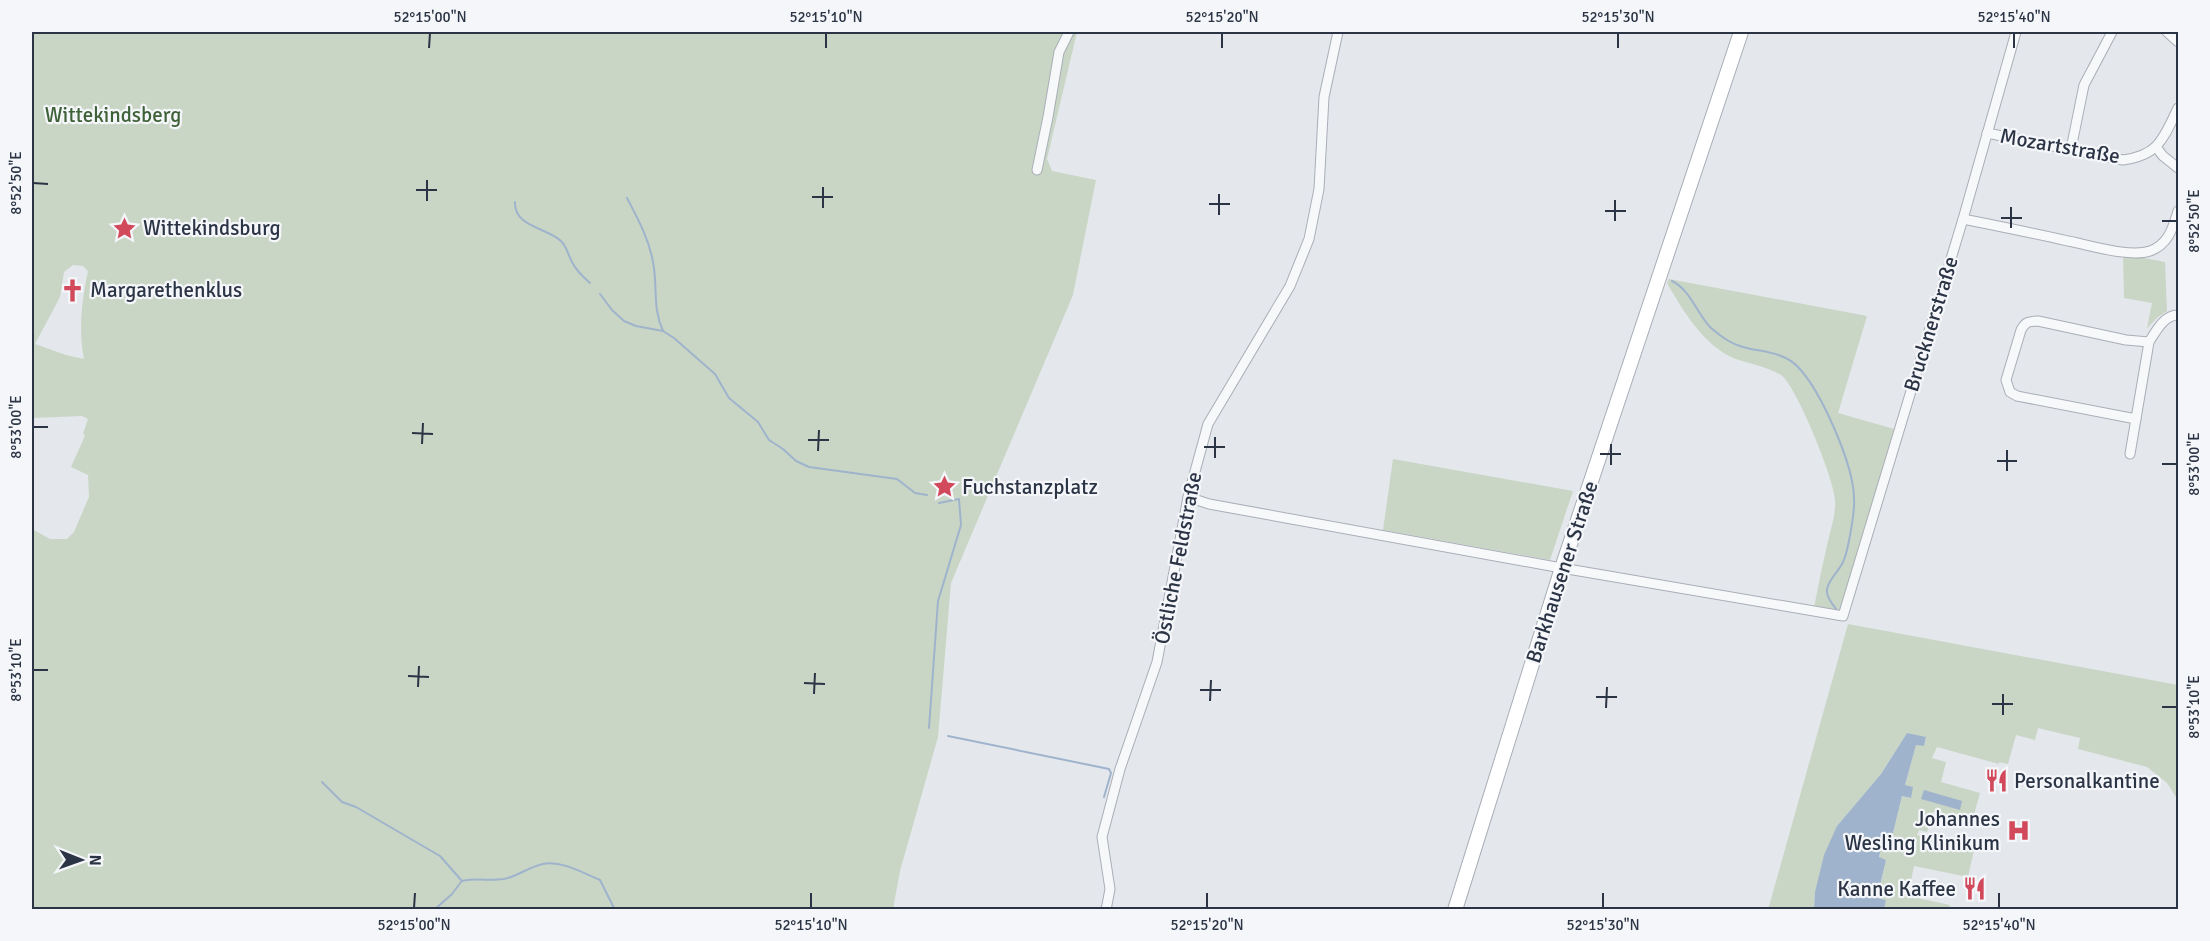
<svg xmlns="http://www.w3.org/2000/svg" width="2210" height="941" font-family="Signika,sans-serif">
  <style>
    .green { fill: #c9d6c5; fill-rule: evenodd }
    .water { fill: #9fb4cc }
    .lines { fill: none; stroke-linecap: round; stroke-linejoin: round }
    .stream { stroke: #9fb4cc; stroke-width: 2 }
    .street-casing { stroke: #a9aeb7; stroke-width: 11 }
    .secondary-casing { stroke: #a9aeb7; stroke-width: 16 }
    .street { stroke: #f7f8fa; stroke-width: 9 }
    .secondary { stroke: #fff; stroke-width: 14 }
    .ticks { fill: none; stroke: #2b3445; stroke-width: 2 }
    .labels { text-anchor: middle; stroke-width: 4.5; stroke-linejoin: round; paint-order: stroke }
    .park-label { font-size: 21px; fill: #3f6138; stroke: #f4f6f9 }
    .street-label { font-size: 21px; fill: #2b3445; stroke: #f4f6f9 }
    .poi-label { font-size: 21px; fill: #2b3445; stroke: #f4f6f9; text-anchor: start }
    .neatline { fill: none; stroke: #2b3445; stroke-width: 2 }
    .ticks-label { font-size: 15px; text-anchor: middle; fill: #2b3445 }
  </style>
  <rect width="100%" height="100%" fill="#e4e7ec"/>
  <!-- green -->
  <g class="green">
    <path d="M32 32H1077L1047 159 1052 171 1096 180 1073 295 951 583 938 737 900 871 893 909H32V529L50 539H67L74 532 89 497 88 475 71 467 84 438 85 435 83 434 88 419 82 416 32 418ZM73 265 83 266 88 271C82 299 78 330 84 359L66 355 35 344 60 297 64 272Z"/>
    <polygon points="2123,254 2165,262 2167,311 2158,317 2147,328 2152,303 2124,298"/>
    <path d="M1669 279 1867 316 1838 413 1894 429 1841 609 1836 612 1814 608C1818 586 1823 563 1828 541 1831 528 1836 514 1835 500 1835 481 1796 385 1781 375 1765 365 1745 364 1729 356 1701 341 1682 309 1667 283Z"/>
    <polygon points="1393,459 1573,491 1550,560 1383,530"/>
    <polygon points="1848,624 2178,685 2178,800 2167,783 2147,767 2078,749 2080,738 2038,728 2035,740 2016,735 2008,764 1999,762 1999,764 1937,747 1932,758 1946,762 1941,782 1980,793 1972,822 1933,812 1927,832 1919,830 1917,835 1974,850 1968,877 1914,866 1908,896 1950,905 1949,909 1874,909 1875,907 1886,900 1877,898 1886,860 1879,858 1884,835 1892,837 1902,796 1910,798 1905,785 1916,744 1924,746 1926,738 1907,733 1881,774 1837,826 1815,892 1814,909 1768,910"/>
  </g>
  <!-- water -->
  <g class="water">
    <polygon points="1907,733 1926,737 1924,746 1916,745 1905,785 1913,787 1911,798 1902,796 1892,837 1884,836 1879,857 1886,860 1877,898 1886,900 1884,909 1875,907 1874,910 1814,909 1815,892 1824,855 1837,826 1881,774"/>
    <polygon points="1924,790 1962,801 1960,810 1921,799"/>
  </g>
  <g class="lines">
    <!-- stream -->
    <g class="stream">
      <path d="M627 198C638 219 649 239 653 262 658 287 652 307 663 331"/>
      <path d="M515 202C514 227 546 227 561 241 567 247 568 255 572 262 576 270 583 277 590 283"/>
      <path d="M1672 281C1690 290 1696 311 1709 326 1714 331 1721 336 1727 340 1748 354 1779 347 1798 367 1821 391 1854 465 1854 499 1855 511 1848 552 1843 562 1839 571 1829 579 1827 589 1826 597 1832 603 1836 609"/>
      <polyline points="600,294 612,310 624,321 636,326 663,331 674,338 715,374 729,398 758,422 769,440 783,449 796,461 809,467 897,479 915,493 927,495"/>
      <polyline points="929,728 938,601 961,525 959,499 939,503"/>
      <polyline points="948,736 1109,769 1111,773 1104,797"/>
      <path d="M322 782 342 802 356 807 440 856 462 881C476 878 490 881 504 879 518 876 529 867 543 864 561 860 583 873 600 880L615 910"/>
      <polyline points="434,910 452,894 461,882"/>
    </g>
    <defs>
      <g id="street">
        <polyline points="2167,32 2178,42"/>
        <path d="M1987 133 2123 160C2159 155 2163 139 2178 108"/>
        <polyline points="2156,147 2163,156 2178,168"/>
        <polyline points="2071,149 2084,85 2112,32"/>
        <polyline points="1037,170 1048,117 1059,52 1069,32"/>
        <path d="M1963 219C1998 226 2033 233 2068 241 2090 245 2129 258 2150 251 2169 244 2173 227 2178 211"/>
        <path d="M2136 419 2017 396 2010 392 2006 380 2021 330C2025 322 2029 321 2038 321L2126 340 2149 342"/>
        <path d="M2130 454 2149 342C2156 331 2164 315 2178 315"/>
        <polyline points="1188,497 1209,504 1556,567 1843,616 1963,219 2016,32"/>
        <polyline points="1106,910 1110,889 1102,837 1120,769 1157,662 1188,497 1208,424 1290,286 1309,239 1319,189 1324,97 1338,32"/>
      </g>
      <polyline id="secondary" points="1455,910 1562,568 1741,32"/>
    </defs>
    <!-- street casing -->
    <use href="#street" class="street-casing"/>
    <!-- secondary casing -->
    <use href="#secondary" class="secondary-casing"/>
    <!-- street -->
    <use href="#street" class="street"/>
    <!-- secondary -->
    <use href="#secondary" class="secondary"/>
  </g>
  <!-- ticks -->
  <path class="ticks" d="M429 48 430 33M826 48V33M1222 48V33M1618 48V33M2014 48V33M33 183 48 184M416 190H437M812 197H833M427 201V180M1209 204H1230M823 208V187M1605 211H1626M1219 215V194M2001 218H2022M1615 221V200M2162 221H2177M2011 228V207M33 427H48M412 433 433 434M808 440H829M422 444 423 423M1204 447H1225M818 451 819 430M1600 454H1621M1215 458V437M1997 461H2017M2162 464H2177M1611 465V444M2007 471V450M33 670H48M408 676 429 677M804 683 825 684M418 687 419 666M1200 690H1221M814 694 815 673M1596 697H1617M1210 701 1211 680M1992 704H2013M2162 707H2177M1606 708 1607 687M2003 715V694M414 908 415 893M811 908V893M1207 908V893M1603 908V893M1999 908V893"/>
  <!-- icons -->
  <defs>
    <symbol id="sight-bare" viewBox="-9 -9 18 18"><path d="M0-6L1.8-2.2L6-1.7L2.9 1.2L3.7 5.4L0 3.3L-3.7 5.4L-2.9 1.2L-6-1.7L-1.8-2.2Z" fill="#d1495b" stroke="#f4f6f9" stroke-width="2.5" paint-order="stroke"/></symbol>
    <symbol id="church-bare" viewBox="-9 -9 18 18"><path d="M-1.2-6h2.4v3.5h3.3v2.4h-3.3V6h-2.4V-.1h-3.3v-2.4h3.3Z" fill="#d1495b" stroke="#f4f6f9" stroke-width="2.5" paint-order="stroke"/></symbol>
    <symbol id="restaurant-bare" viewBox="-9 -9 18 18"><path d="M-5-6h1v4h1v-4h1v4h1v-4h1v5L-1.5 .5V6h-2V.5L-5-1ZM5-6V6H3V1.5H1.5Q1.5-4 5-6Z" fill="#d1495b" stroke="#f4f6f9" stroke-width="2.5" paint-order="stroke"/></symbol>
    <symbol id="hospital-bare" viewBox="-9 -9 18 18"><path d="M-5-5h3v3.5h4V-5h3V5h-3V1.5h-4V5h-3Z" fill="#d1495b" stroke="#f4f6f9" stroke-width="2.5" paint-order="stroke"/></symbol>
  </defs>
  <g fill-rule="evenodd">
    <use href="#sight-bare" x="108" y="212" width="33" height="33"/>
    <use href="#church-bare" x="56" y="274" width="33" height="33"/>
    <use href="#sight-bare" x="928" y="470" width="33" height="33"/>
    <use href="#restaurant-bare" x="1980" y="764" width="33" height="33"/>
    <use href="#hospital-bare" x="2002" y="814" width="33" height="33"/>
    <use href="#restaurant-bare" x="1958" y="872" width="33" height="33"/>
  </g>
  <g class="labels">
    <!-- park labels -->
    <g class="park-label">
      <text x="113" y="122">Wittekindsberg</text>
    </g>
    <!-- street labels -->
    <g class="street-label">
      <text transform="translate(2060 146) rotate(10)" y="7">Mozartstraße</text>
      <text transform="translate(1931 324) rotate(-73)" y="7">Brucknerstraße</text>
      <text transform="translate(1178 558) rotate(-79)" y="7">Östliche Feldstraße</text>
      <text transform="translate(1562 572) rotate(-72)" y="7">Barkhausener Straße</text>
    </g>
    <!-- poi labels -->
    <g class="poi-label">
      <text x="143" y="235">Wittekindsburg</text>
      <text x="90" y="297">Margarethenklus</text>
      <text x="962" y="494">Fuchstanzplatz</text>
      <text x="2014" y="788">Personalkantine</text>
      <text x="2000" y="826" text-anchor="end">Johannes<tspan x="2000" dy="24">Wesling Klinikum</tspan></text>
      <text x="1956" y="896" text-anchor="end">Kanne Kaffee</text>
    </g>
  </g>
  <!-- border -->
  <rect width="2210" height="941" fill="none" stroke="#f4f6f9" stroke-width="66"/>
  <!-- north arrow -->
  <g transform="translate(81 860) rotate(91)" stroke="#f4f6f9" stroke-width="4.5" paint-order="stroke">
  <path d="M0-4.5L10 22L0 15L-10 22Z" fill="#2b3445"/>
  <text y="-9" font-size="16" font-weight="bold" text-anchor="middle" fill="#2b3445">N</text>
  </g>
  <rect x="33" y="33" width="2144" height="875" class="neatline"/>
  <g class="ticks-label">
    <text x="430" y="22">52°15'00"N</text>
    <text x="826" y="22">52°15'10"N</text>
    <text x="1222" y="22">52°15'20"N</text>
    <text x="1618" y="22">52°15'30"N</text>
    <text x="2014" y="22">52°15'40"N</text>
    <text transform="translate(16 183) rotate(-90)" y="5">8°52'50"E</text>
    <text transform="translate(2194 221) rotate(-90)" y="5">8°52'50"E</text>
    <text transform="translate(16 427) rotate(-90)" y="5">8°53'00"E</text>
    <text transform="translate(2194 464) rotate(-90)" y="5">8°53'00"E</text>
    <text transform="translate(16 670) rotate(-90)" y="5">8°53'10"E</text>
    <text transform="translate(2194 707) rotate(-90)" y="5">8°53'10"E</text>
    <text x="414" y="930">52°15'00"N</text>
    <text x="811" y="930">52°15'10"N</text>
    <text x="1207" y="930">52°15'20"N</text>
    <text x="1603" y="930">52°15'30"N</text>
    <text x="1999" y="930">52°15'40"N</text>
  </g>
</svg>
